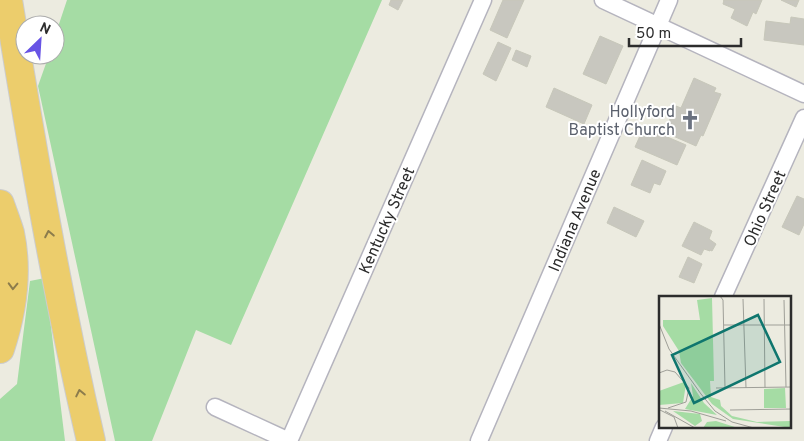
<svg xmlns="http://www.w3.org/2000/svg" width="804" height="441" font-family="Overpass,sans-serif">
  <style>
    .green { fill: #a5dca4 }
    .building { fill: #c8c7bf; stroke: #c7c7ba }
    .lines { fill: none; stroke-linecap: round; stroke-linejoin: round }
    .street-casing { stroke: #b5b4be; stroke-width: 19 }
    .highway-casing { stroke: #ccc; stroke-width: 30 }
    .street { stroke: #fff; stroke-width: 16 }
    .highway { stroke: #eccd6c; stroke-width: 28 }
    .oneway { stroke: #8c7c4c }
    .labels { text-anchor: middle; stroke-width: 4; stroke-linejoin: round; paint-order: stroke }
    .worship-label { font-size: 16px; fill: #5b616d; stroke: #fff; text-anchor: end }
    .street-label { font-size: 16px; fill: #2c2c2c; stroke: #fff }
    .inset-road { fill: none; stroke: #9f9f98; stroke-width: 1 }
    .view { fill: #0f766e; fill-opacity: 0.15; stroke: #0f766e; stroke-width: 2.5 }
    .inset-edge { fill: none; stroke: #2c2c2c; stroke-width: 2.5 }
  </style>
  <rect width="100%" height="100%" fill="#ecebe0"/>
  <!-- green -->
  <g class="green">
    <polygon points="67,0 382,0 231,345 196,330 152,441 115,441 38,86 49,55 55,55 55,36"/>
    <polygon points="45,278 65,441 0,441 0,399 17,384 30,281"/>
  </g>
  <!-- building -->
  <g class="building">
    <polygon points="391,0 403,0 398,10 389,5"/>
    <polygon points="503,0 524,0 507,38 490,30"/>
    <polygon points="723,0 762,0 756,14 753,12 747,26 731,18 735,9 723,4 724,0"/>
    <polygon points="781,0 799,0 796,7"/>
    <polygon points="791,17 804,19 804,45 764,40 766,21 790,24"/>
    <polygon points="600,36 623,46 606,84 583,74"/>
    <polygon points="498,42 511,48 496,81 483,74"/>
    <polygon points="516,50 531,56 527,67 512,60"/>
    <polygon points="694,78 716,88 714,92 721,94 703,136 701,135 696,146 664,132 676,106 681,108"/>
    <polygon points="554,88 592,105 584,124 546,107"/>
    <polygon points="644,127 686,145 677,165 635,147"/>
    <polygon points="642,160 666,171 660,185 654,183 650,193 631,185"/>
    <polygon points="797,196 804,199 804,224 799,235 782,227"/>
    <polygon points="614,207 644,221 636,237 607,223"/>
    <polygon points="694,222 712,231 709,239 716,244 712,251 710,250 710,251 704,249 701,255 682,246"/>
    <polygon points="688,257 702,264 694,283 679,277"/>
  </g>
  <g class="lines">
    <defs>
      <g id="street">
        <polyline points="603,0 804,94"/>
        <polyline points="723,297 804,118"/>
        <polyline points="215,407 289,441"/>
        <polyline points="289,441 483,0"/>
        <polyline points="479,441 669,0"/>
        <polyline points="658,441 664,427"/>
      </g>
      <g id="highway">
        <path d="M8 0C32 148 57 295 91 441"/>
        <path d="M0 204C3 213 7 223 10 233 18 271 12 313 0 349"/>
      </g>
    </defs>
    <!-- street casing -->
    <use href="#street" class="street-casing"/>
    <!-- highway casing -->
    <use href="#highway" class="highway-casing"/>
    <!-- street -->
    <use href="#street" class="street"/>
    <!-- highway -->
    <use href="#highway" class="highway"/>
  </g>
  <!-- one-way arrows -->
  <defs><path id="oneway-chevron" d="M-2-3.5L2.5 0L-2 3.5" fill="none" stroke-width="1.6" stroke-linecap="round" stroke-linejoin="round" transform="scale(1.25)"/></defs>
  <g class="oneway">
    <use href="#oneway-chevron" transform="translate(49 234) rotate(-101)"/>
    <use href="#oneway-chevron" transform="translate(13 286) rotate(92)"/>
    <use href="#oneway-chevron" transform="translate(80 393) rotate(-102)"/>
  </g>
  <!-- icons -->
  <defs>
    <symbol id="church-bare" viewBox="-9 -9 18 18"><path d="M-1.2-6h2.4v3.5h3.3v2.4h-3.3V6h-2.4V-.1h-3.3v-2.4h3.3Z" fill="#6b7280" stroke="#fff" stroke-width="2.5" paint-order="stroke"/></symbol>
  </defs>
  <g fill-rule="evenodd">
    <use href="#church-bare" x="676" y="106" width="28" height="28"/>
  </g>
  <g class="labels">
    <!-- worship labels -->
    <g class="worship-label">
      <text x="675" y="117">Hollyford<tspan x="675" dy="18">Baptist Church</tspan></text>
    </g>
    <!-- street labels -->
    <g class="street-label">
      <text transform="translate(764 208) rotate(-66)" y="6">Ohio Street</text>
      <text transform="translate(386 220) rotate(-66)" y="6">Kentucky Street</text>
      <text transform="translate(574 220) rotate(-67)" y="6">Indiana Avenue</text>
    </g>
  </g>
  <!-- overview -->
  <g transform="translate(659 296)">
    <rect width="132" height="132" fill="#ecebe0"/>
    <path d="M53 2 55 85H51L52 101 61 104 62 110 73 120 98 126 132 125V132L74 123 53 108 22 67 20 55 4 30V24H41L38 4ZM25 86 27 88 24 107 0 109V95ZM32 87 45 107 58 119 26 113 34 100ZM126 92 127 112H105V93ZM14 115 41 118 43 125 36 130ZM57 125 79 132H85H44L48 126Z" fill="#a5dca4"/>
    <path class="inset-road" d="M61 0 64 4 66 92M84 3 87 92M105 3 106 92M125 4 127 91M0 28 10 53 42 98 56 115 73 126M65 29H133M0 77 8 74 16 76 30 92 27 106 9 112M57 92 133 91M0 112 32 115 67 125M1 114 15 121 19 132M71 114 133 113M6 115 36 132M73 126 95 132"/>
    <path class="view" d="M99 19 121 66 35 107 13 59Z"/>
    <rect width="132" height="132" class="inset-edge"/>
  </g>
  <!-- north arrow -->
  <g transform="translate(40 40) rotate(25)"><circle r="24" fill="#ffffff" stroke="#ababab"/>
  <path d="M0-4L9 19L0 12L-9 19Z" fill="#6854e5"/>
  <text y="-8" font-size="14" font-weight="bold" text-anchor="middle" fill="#2c2c2c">N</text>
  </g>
  <!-- scale -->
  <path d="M629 38v8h112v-8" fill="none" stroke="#2c2c2c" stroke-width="2.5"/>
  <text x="636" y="38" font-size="15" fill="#2c2c2c" stroke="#ffffff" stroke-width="4" paint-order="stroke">50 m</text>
</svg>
